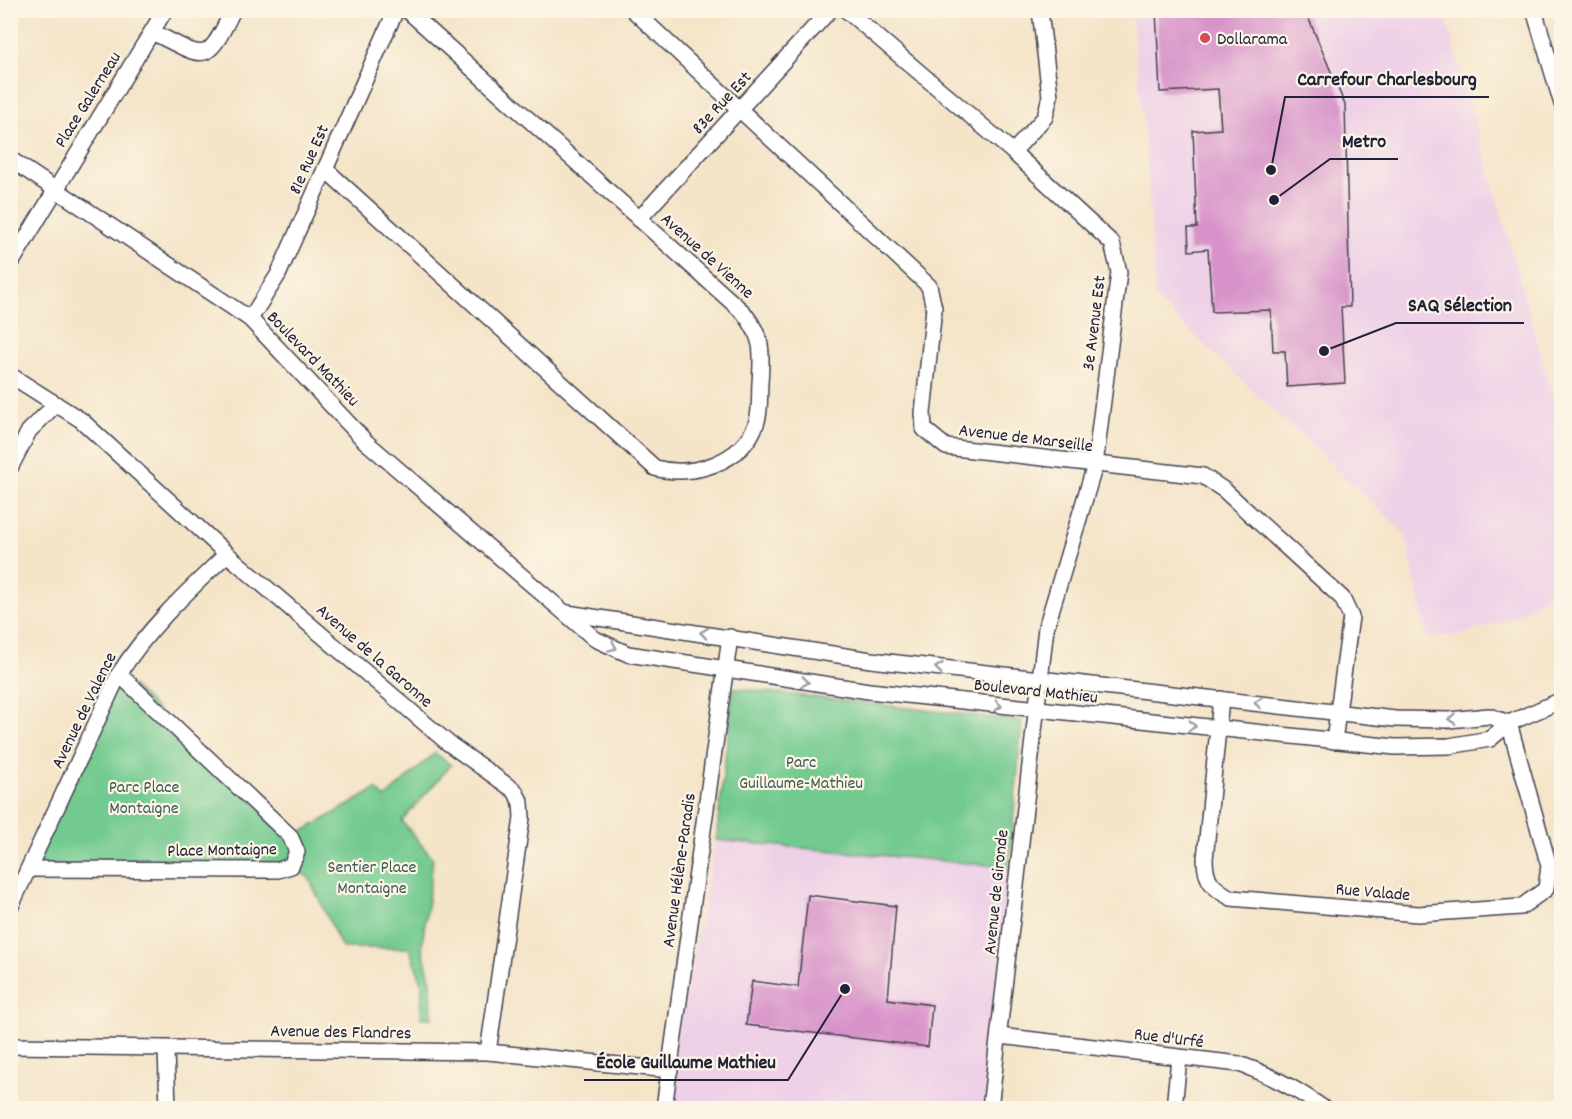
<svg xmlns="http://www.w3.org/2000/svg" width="1572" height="1119" font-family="Dekko,sans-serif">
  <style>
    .built { fill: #eed0e7 }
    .green { fill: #73ca90; stroke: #4a7666; stroke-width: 1.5 }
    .building { fill: #d792c9 }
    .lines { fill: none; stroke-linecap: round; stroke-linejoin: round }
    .minor-casing { stroke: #423f50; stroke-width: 18 }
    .minor { stroke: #fff; stroke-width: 15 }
    .oneway { stroke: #9c9ca7 }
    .poi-dot { fill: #d1495b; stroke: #fcf5e5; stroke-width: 2 }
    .labels { text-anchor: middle; stroke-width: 4.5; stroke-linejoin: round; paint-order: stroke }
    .poi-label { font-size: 18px; fill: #22223b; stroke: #fcf5e5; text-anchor: start }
    .street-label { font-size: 18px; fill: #22223b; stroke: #fcf5e5 }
    .park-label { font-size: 18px; fill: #3e5d59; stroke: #fcf5e5 }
    .leader { fill: none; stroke: #22223b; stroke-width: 2 }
    .callout-dot { fill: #22223b; stroke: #fcf5e5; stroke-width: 2 }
    .callout-label { font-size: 20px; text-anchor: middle; font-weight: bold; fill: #22223b; stroke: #fcf5e5; stroke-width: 4.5; stroke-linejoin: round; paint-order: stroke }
  </style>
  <rect width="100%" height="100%" fill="#fcf5e5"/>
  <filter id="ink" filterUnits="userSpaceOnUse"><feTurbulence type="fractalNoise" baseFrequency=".0167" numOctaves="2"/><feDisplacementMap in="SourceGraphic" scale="12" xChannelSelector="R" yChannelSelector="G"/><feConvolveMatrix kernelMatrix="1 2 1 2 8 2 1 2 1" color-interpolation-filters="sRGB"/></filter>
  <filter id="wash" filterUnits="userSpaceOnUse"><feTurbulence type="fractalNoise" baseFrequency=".008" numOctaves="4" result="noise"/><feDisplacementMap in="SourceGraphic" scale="24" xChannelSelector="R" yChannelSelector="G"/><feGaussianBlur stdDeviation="1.35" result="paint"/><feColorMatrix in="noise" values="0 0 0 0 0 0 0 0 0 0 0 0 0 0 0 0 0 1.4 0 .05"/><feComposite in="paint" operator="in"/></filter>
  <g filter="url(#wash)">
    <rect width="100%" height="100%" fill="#f4e4c8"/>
    <!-- built -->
    <g class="built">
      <polygon points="1126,11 1444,11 1561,427 1561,582 1542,599 1515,617 1467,633 1427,639 1406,535 1155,298 1148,174 1139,78 1131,12"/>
      <polygon points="716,840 1009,867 989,1108 692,1108 664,1105"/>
    </g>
    <!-- green -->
    <g class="green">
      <polygon points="119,674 290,836 309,828 376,789 385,798 435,753 451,765 402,821 433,859 422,947 431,982 432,1018 421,1018 422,983 409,948 342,948 309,878 291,866 30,869"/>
      <polygon points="733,688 1022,721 1009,867 716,840"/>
    </g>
    <g id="blocks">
      <!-- building -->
      <g class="building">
        <polygon points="1156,10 1305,10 1345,105 1350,307 1341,307 1345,383 1287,387 1285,351 1273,351 1271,310 1212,312 1208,249 1189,251 1188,228 1197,228 1193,131 1221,129 1218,89 1160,92"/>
        <polygon points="808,895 896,906 888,999 932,1005 928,1047 746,1025 752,981 798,987"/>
      </g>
    </g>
  </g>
  <g filter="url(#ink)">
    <use href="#blocks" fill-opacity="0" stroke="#423f50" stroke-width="1.5"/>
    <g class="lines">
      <defs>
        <g id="minor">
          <polyline points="633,10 929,286 934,308 923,413 924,429 946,447 1203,476 1224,490 1342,598 1351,617 1334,741"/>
          <polyline points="846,10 1013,152 1112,243 1119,272 1095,465 1046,628 990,1108"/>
          <polyline points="1534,10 1562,104"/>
          <path d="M152 32C205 57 205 69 233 10"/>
          <polyline points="1013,152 1045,117 1050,96 1040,10"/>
          <polyline points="10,159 250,319 365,441 595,639 628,654 869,691 1395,747 1449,746 1490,739 1509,723 1562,700"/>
          <path d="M325 169 655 468C692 478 742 463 756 424 761 412 759 396 760 383 762 352 764 339 744 313L407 10"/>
          <polyline points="639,219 830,10"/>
          <polyline points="10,265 165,10"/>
          <polyline points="250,319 278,275 396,10"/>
          <polyline points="10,375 81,420 227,554 448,743 515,791 521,803 522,818 488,1052"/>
          <polyline points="10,468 29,431 56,404"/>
          <polyline points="567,613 871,660 1395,719 1449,720 1489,716 1509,723"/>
          <path d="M1221 699 1205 859C1205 881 1213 888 1231 898L1418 914 1521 907 1546 889 1549 866 1509 723"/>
          <polyline points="30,869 278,870 291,866 297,852 290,836 119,674"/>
          <path d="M10 908 119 674C149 627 187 592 227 554"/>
          <path d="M999 1036 1239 1064C1271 1075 1296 1088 1323 1108"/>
          <polyline points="10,1046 488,1052 670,1070"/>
          <polyline points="166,1049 168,1108"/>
          <polyline points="664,1108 730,637"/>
          <polyline points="1174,1108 1179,1058"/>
        </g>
      </defs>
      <!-- minor casing -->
      <use href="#minor" class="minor-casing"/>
      <!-- minor -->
      <use href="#minor" class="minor"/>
    </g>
    <!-- one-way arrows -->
    <defs><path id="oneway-chevron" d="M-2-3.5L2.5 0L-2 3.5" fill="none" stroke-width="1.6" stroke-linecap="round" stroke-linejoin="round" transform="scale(1.5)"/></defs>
    <g class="oneway">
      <use href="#oneway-chevron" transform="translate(704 633) rotate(-171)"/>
      <use href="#oneway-chevron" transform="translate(613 647) rotate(24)"/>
      <use href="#oneway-chevron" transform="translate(939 668) rotate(-173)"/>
      <use href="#oneway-chevron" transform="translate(805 682) rotate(8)"/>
      <use href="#oneway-chevron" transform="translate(1258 703) rotate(-174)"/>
      <use href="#oneway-chevron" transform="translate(998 706) rotate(7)"/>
      <use href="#oneway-chevron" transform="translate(1452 719) rotate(177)"/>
      <use href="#oneway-chevron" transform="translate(1192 726) rotate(6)"/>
    </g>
  </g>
  <!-- markers -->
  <circle class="poi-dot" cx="1205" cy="38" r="6"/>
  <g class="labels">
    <!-- poi labels -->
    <g class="poi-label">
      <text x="1217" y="44">Dollarama</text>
    </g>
    <!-- street labels -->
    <g class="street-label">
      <text transform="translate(87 99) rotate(-58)" y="6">Place Galerneau</text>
      <text transform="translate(721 102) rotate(-47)" y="6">83e Rue Est</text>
      <text transform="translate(308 159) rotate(-66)" y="6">81e Rue Est</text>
      <text transform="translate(708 255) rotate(42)" y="6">Avenue de Vienne</text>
      <text transform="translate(1093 323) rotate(-83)" y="6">3e Avenue Est</text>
      <text transform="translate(314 358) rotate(46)" y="6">Boulevard Mathieu</text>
      <text transform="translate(1026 437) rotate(7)" y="6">Avenue de Marseille</text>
      <text transform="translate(375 655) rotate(41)" y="6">Avenue de la Garonne</text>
      <text transform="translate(1036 690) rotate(6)" y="6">Boulevard Mathieu</text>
      <text transform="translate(83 710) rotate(-64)" y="6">Avenue de Valence</text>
      <text transform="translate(222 849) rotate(-1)" y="6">Place Montaigne</text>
      <text transform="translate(678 870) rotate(-82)" y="6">Avenue Hélène-Paradis</text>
      <text transform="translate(1373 891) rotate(5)" y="6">Rue Valade</text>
      <text transform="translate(995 892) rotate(-84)" y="6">Avenue de Gironde</text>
      <text transform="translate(341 1031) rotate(1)" y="6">Avenue des Flandres</text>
      <text transform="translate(1169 1037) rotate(7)" y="6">Rue d'Urfé</text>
    </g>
    <!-- park labels -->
    <g class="park-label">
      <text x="801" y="767">Parc<tspan x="801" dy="21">Guillaume-Mathieu</tspan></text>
      <text x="144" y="792">Parc Place<tspan x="144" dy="21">Montaigne</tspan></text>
      <text x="372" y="872">Sentier Place<tspan x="372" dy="21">Montaigne</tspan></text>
    </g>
  </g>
  <!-- callouts -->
  <path class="leader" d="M1271 170L1285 97H1489M1274 200L1330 159H1398M1324 351L1396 323H1524M845 989L788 1080H584"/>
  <g class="callout-dot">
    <circle cx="1271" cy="170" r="6"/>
    <circle cx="1274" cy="200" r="6"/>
    <circle cx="1324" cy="351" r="6"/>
    <circle cx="845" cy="989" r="6"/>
  </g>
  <g class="callout-label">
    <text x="1387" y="85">Carrefour Charlesbourg</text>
    <text x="1364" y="147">Metro</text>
    <text x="1460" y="311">SAQ Sélection</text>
    <text x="686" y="1068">École Guillaume Mathieu</text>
  </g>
  <!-- margin -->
  <rect width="1572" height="1119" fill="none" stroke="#fcf5e5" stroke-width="36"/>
</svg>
